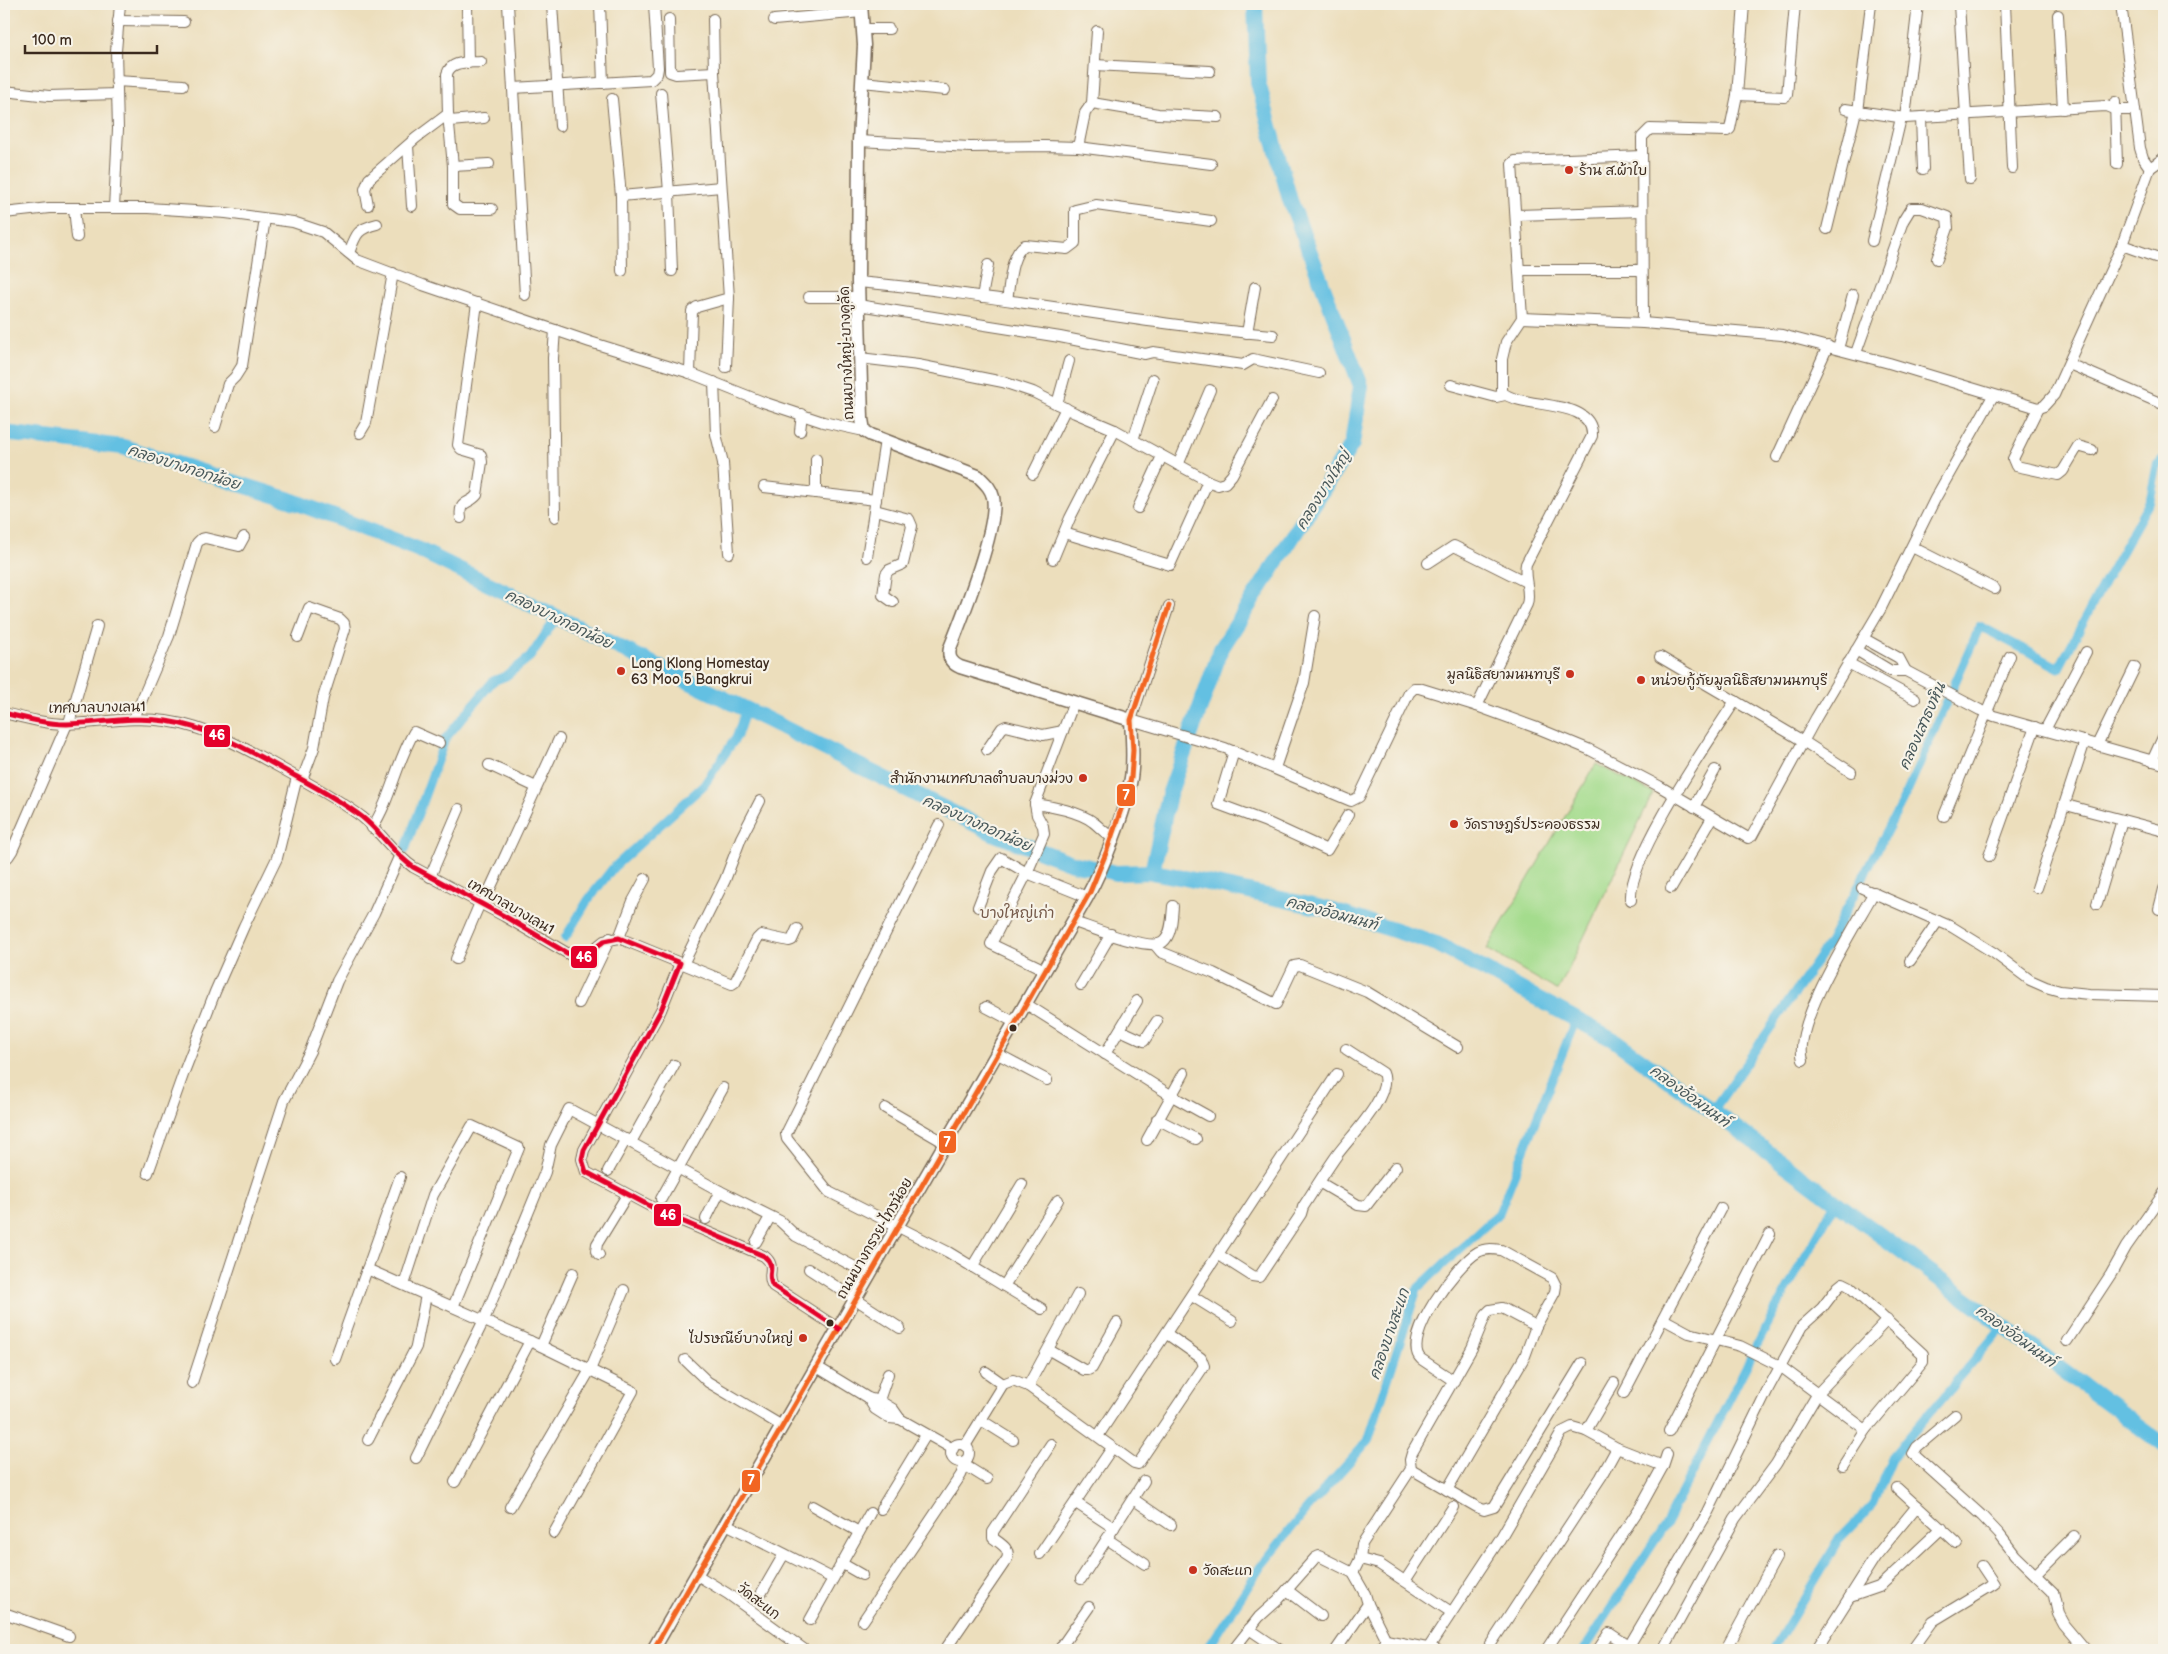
<svg xmlns="http://www.w3.org/2000/svg" width="2168" height="1654" font-family="'Balsamiq Sans','Playpen Sans Thai',sans-serif">
  <style>
    .green { fill: #a4dc8d; stroke: #708356 }
    .lines { fill: none; stroke-linecap: round; stroke-linejoin: round }
    .canal { stroke: #64c0e2; stroke-width: 9 }
    .river { stroke: #64c0e2; stroke-width: 16 }
    .minor-casing { stroke: #796955; stroke-width: 12 }
    .tertiary-casing { stroke: #796955; stroke-width: 15 }
    .minor { stroke: #fff; stroke-width: 10 }
    .tertiary { stroke: #fff; stroke-width: 12 }
    .bus-1-casing { stroke: #f7f3e8; stroke-width: 9 }
    .bus-2-casing { stroke: #f7f3e8; stroke-width: 9 }
    .bus-1 { stroke: #f26522; stroke-width: 5 }
    .bus-2 { stroke: #e4002b; stroke-width: 5 }
    .poi-dot { fill: #c8321e; stroke: #f7f3e8; stroke-width: 2 }
    .bus-dot { fill: #3b2a1e; stroke: #f7f3e8; stroke-width: 2 }
    .labels { text-anchor: middle; stroke-width: 4.5; stroke-linejoin: round; paint-order: stroke }
    .poi-label { font-size: 14px; fill: #3b2a1e; stroke: #f7f3e8; text-anchor: start }
    .street-label { font-size: 14px; fill: #3b2a1e; stroke: #f7f3e8 }
    .water-label { font-size: 15px; font-style: italic; fill: #475759; stroke: #f7f3e8 }
    .neighbourhood-label { font-size: 15px; fill: #765a4a; stroke: #f7f3e8 }
    .line-badge { stroke: #f7f3e8; stroke-width: 2 }
    .badge-label { font-size: 14px; text-anchor: middle; font-weight: bold; fill: #fff }
  </style>
  <rect width="100%" height="100%" fill="#f7f3e8"/>
  <filter id="ink" filterUnits="userSpaceOnUse"><feTurbulence type="fractalNoise" baseFrequency=".02" numOctaves="2"/><feDisplacementMap in="SourceGraphic" scale="10" xChannelSelector="R" yChannelSelector="G"/><feConvolveMatrix kernelMatrix="1 2 1 2 8 2 1 2 1" color-interpolation-filters="sRGB"/></filter>
  <filter id="wash" filterUnits="userSpaceOnUse"><feTurbulence type="fractalNoise" baseFrequency=".0096" numOctaves="4" result="noise"/><feDisplacementMap in="SourceGraphic" scale="20" xChannelSelector="R" yChannelSelector="G"/><feGaussianBlur stdDeviation="1.12" result="paint"/><feColorMatrix in="noise" values="0 0 0 0 0 0 0 0 0 0 0 0 0 0 0 0 0 1.4 0 .05"/><feComposite in="paint" operator="in"/></filter>
  <g filter="url(#wash)">
    <rect width="100%" height="100%" fill="#ecdebc"/>
    <!-- green -->
    <polygon class="green" points="1596,764 1653,793 1558,991 1487,949"/>
    <g class="lines">
      <!-- canal -->
      <g class="canal">
        <polyline points="405,850 445,739 493,681 506,676 530,657 557,617"/>
        <polyline points="565,938 588,900 613,868 704,785 737,736 746,709"/>
        <polyline points="1713,1111 1829,943 1907,792 1980,626 2059,668 2106,579 2150,501 2157,465 2164,458"/>
        <polyline points="1207,1650 1261,1566 1306,1510 1368,1441 1417,1289 1499,1213 1576,1019"/>
        <polyline points="1584,1650 1665,1525 1773,1314 1836,1202"/>
        <polyline points="1773,1650 1840,1538 1873,1504 1893,1456 2003,1326"/>
      </g>
      <!-- river -->
      <g class="river">
        <polyline points="4,433 123,447 290,500 417,549 768,720 995,834 1072,863 1116,873 1152,872 1180,877 1327,909 1437,944 1614,1040 1726,1121 2164,1445"/>
        <polyline points="1152,872 1169,795 1221,649 1352,444 1361,386 1290,200 1258,82 1255,4"/>
      </g>
    </g>
  </g>
  <g filter="url(#ink)">
    <g class="lines">
      <defs>
        <g id="minor">
          <polyline points="467,4 468,63"/>
          <polyline points="508,4 525,295"/>
          <polyline points="552,4 560,126"/>
          <polyline points="600,4 603,83"/>
          <polyline points="1959,4 1970,179"/>
          <polyline points="2005,4 2012,168"/>
          <polyline points="2121,4 2140,148 2143,158 2150,168"/>
          <polyline points="2058,15 2063,109"/>
          <polyline points="669,19 670,72 676,74 714,72"/>
          <polyline points="774,20 862,12"/>
          <polyline points="118,21 184,22"/>
          <polyline points="864,29 889,29"/>
          <polyline points="1095,65 1210,71"/>
          <polyline points="116,81 183,85"/>
          <polyline points="862,82 945,90"/>
          <polyline points="513,88 651,80 657,74 658,68 654,4"/>
          <polyline points="4,91 49,96 117,94"/>
          <polyline points="661,93 669,192 672,271"/>
          <polyline points="1737,95 1784,97 1787,95 1795,4"/>
          <polyline points="612,99 621,196 622,271"/>
          <polyline points="2115,102 2117,164"/>
          <polyline points="1092,103 1158,114 1218,117"/>
          <polyline points="1845,109 1905,118 2106,106 2116,110 2135,110"/>
          <polyline points="1858,112 1871,4"/>
          <polyline points="448,114 453,166 453,204 460,209 492,209"/>
          <polyline points="1905,118 1918,4"/>
          <polyline points="1921,118 1923,169"/>
          <polyline points="450,121 484,118"/>
          <polyline points="859,141 970,147 1045,146 1078,147 1211,164"/>
          <polyline points="408,146 412,206"/>
          <polyline points="1078,147 1085,113 1092,103 1097,31"/>
          <polyline points="453,166 489,164"/>
          <polyline points="621,196 721,187"/>
          <path d="M368 205 365 189 369 179 416 138 448 114 447 74C451 60 468 63 481 62"/>
          <polyline points="74,208 77,237"/>
          <polyline points="114,208 118,129 116,51 120,4"/>
          <polyline points="4,213 49,208 148,208 226,213 293,222 323,232 357,260 423,285 590,342 690,373 763,402 823,422 864,431"/>
          <polyline points="1516,215 1642,211"/>
          <polyline points="1827,229 1856,111"/>
          <polyline points="1872,241 1901,118"/>
          <polyline points="2122,245 2164,260"/>
          <path d="M349 253C356 234 357 229 377 224"/>
          <polyline points="1520,270 1642,270"/>
          <path d="M858 282C997 294 1134 324 1273 335"/>
          <polyline points="809,297 858,297"/>
          <polyline points="982,297 988,265"/>
          <path d="M1007 300C1010 285 1010 254 1025 245L1067 249 1075 243V210L1096 205 1211 221"/>
          <polyline points="858,305 1060,337 1145,354 1153,352 1243,365 1253,359 1319,373"/>
          <polyline points="1522,318 1643,323 1782,335 1889,363 2038,408 2044,406 2054,395 2122,245 2150,168 2164,158"/>
          <polyline points="1643,323 1642,137 1650,129 1727,131 1730,129 1737,95 1744,4"/>
          <polyline points="1247,333 1255,287"/>
          <polyline points="1838,349 1853,295"/>
          <polyline points="1856,353 1903,221 1911,208 1922,208 1947,217 1948,228 1937,259"/>
          <polyline points="860,358 918,365 1003,382 1033,392 1075,413 1115,430 1208,481 1218,485 1225,483 1232,475 1272,400"/>
          <polyline points="2069,364 2160,403"/>
          <polyline points="726,367 729,298"/>
          <polyline points="690,373 692,311 697,307 729,298 714,72 713,19"/>
          <polyline points="714,382 716,434 723,463 729,553"/>
          <polyline points="1451,385 1496,397 1505,395"/>
          <polyline points="1057,404 1069,361"/>
          <polyline points="2038,408 2013,459 2016,466 2058,475 2063,471 2078,446 2092,450"/>
          <polyline points="215,427 228,384 235,377 242,366 265,219"/>
          <polyline points="800,431 802,414"/>
          <polyline points="360,433 366,423 393,273"/>
          <polyline points="1133,440 1153,379"/>
          <polyline points="1777,457 1828,346"/>
          <polyline points="1178,465 1210,390"/>
          <polyline points="1033,474 1066,408"/>
          <polyline points="764,487 876,500"/>
          <polyline points="816,493 816,459"/>
          <polyline points="1138,508 1162,456"/>
          <polyline points="875,510 909,519 912,526 903,564 889,570 886,574 883,595 893,602"/>
          <polyline points="555,517 553,358 555,330"/>
          <path d="M461 518C458 500 469 505 477 495L482 462 481 455 461 449 458 445 477 303"/>
          <polyline points="1064,533 1170,565 1208,481"/>
          <polyline points="1912,547 1995,589"/>
          <polyline points="867,557 885,440"/>
          <polyline points="1053,559 1070,518 1115,430"/>
          <polyline points="1428,563 1454,546 1526,582"/>
          <polyline points="1169,606 1131,720 1225,748 1351,801 1359,797 1409,693 1414,688 1419,688 1477,706 1537,728 1588,749 1659,786 1748,838 1752,836 1816,718 1880,610 1935,499 1993,396"/>
          <polyline points="4,627 4,636"/>
          <polyline points="298,637 309,608 340,619 344,623 345,629 323,698 314,748 302,780"/>
          <polyline points="1856,650 1891,671 1906,671 1899,658 1863,638"/>
          <polyline points="1660,657 1803,741 1851,772"/>
          <polyline points="1848,663 1915,699"/>
          <polyline points="1906,671 1980,710 1994,716 2164,764"/>
          <path d="M1074 702 1035 804C1052 806 1080 812 1093 822 1100 827 1104 833 1112 837"/>
          <path d="M1477 706 1527 604C1531 591 1523 578 1526 564L1592 436C1594 397 1521 410 1502 392V359L1506 342 1522 318 1512 164 1515 161 1642 156"/>
          <path d="M4 713C24 718 46 724 67 724 101 723 132 716 166 721 214 728 255 754 297 777 319 789 342 802 362 817 381 832 393 853 413 867L504 916 572 956 583 958 604 941 619 938 680 963 661 1010 584 1150 582 1159 586 1172 663 1213 764 1256C778 1267 765 1274 773 1286L839 1329"/>
          <polyline points="134,718 169,636 197,543 201,539 205,538 239,546 244,537"/>
          <polyline points="69,723 97,626"/>
          <polyline points="2045,730 2086,652"/>
          <polyline points="2097,745 2135,667"/>
          <polyline points="987,750 1002,728 1006,726 1043,735 1063,731"/>
          <polyline points="1234,751 1218,804 1264,821 1327,850 1348,815"/>
          <polyline points="2152,761 2164,735"/>
          <polyline points="489,765 536,787"/>
          <polyline points="1275,768 1304,683 1315,616"/>
          <polyline points="1035,804 1037,815 1043,826 1044,834 1027,873 991,944 1045,970"/>
          <polyline points="2066,805 2164,831"/>
          <polyline points="1694,807 1715,770"/>
          <polyline points="1944,816 2010,656"/>
          <polyline points="939,825 786,1134 787,1139 829,1192 948,1252 1042,1309"/>
          <path d="M372 828C391 799 396 763 414 732L439 743"/>
          <polyline points="1989,856 2035,727"/>
          <polyline points="4,858 8,857 12,851 67,724"/>
          <polyline points="430,877 459,809"/>
          <polyline points="1671,888 1712,818"/>
          <polyline points="1862,888 1952,927 1994,953 2030,980 2046,987 2060,991 2089,994 2164,996"/>
          <polyline points="2037,888 2085,741"/>
          <path d="M1631 900C1627 859 1710 740 1735 701"/>
          <polyline points="483,904 559,739"/>
          <polyline points="2097,904 2122,820"/>
          <polyline points="978,907 992,871 1001,858 1027,873 1087,897"/>
          <polyline points="2159,909 2164,889"/>
          <path d="M1074 922C1090 927 1150 952 1163 942 1172 935 1172 917 1173 906"/>
          <polyline points="619,938 633,901 645,879"/>
          <polyline points="1156,946 1161,952 1213,973 1276,1004 1294,966 1300,965 1367,992 1458,1047"/>
          <polyline points="456,959 480,903"/>
          <polyline points="1910,961 1938,921"/>
          <polyline points="680,963 683,964 725,880 741,838 760,801"/>
          <polyline points="683,964 732,984 735,982 757,939 761,935 789,941 792,940 797,929"/>
          <polyline points="1081,985 1111,934"/>
          <polyline points="579,1003 610,938"/>
          <polyline points="1026,1004 1172,1096 1208,1116"/>
          <polyline points="986,1007 1016,1023"/>
          <polyline points="1120,1030 1144,1041 1157,1021"/>
          <polyline points="998,1054 1047,1080"/>
          <polyline points="1105,1054 1137,1001"/>
          <path d="M1803 1060C1792 1024 1855 927 1874 892"/>
          <polyline points="885,1108 947,1144"/>
          <polyline points="1157,1119 1196,1139"/>
          <polyline points="1147,1140 1184,1073"/>
          <polyline points="631,1142 674,1065"/>
          <polyline points="608,1171 626,1139"/>
          <polyline points="148,1173 184,1072 215,992 244,926 277,858 297,777"/>
          <polyline points="1324,1185 1358,1205 1366,1206 1396,1167"/>
          <polyline points="661,1199 723,1088"/>
          <polyline points="706,1219 720,1191"/>
          <polyline points="756,1242 770,1217"/>
          <polyline points="599,1255 596,1251 597,1244 627,1195"/>
          <path d="M1219 1255 1252 1276 1259 1277 1301 1214 1303 1207C1314 1190 1325 1172 1337 1155 1349 1138 1393 1095 1383 1073L1346 1049"/>
          <polyline points="972,1267 1022,1184"/>
          <polyline points="367,1269 541,1346 633,1391 554,1533"/>
          <polyline points="809,1269 900,1328"/>
          <polyline points="404,1285 433,1195 472,1126 519,1148 453,1307"/>
          <polyline points="1004,1286 1058,1200"/>
          <polyline points="1192,1296 1232,1321"/>
          <polyline points="1663,1319 1689,1333 1740,1346 1780,1366 1866,1430"/>
          <polyline points="2067,1341 2111,1274 2126,1247 2164,1193"/>
          <polyline points="541,1346 573,1273"/>
          <polyline points="1049,1350 1084,1370 1088,1370 1092,1368 1117,1323"/>
          <polyline points="335,1359 400,1177"/>
          <polyline points="685,1360 708,1382 782,1426"/>
          <polyline points="817,1367 868,1398 880,1401 893,1409 900,1419"/>
          <polyline points="986,1372 1003,1384"/>
          <polyline points="192,1383 284,1101 310,1051 337,981 374,913 399,857"/>
          <polyline points="1028,1386 1078,1294"/>
          <polyline points="1624,1393 1721,1208"/>
          <polyline points="868,1398 875,1409 889,1418 900,1419 953,1449"/>
          <polyline points="877,1406 888,1374"/>
          <polyline points="1955,1415 1917,1447 1913,1454 1982,1516 1999,1534 2015,1555 2053,1592 2058,1614 2064,1625 2085,1650"/>
          <polyline points="981,1420 1013,1440"/>
          <polyline points="1586,1431 1614,1383"/>
          <polyline points="1669,1431 1770,1234"/>
          <polyline points="1098,1436 1337,1074"/>
          <polyline points="368,1440 416,1347 426,1295"/>
          <circle cx="960" cy="1453" r="9"/>
          <polyline points="965,1446 1003,1384 1013,1380 1028,1386 1134,1463 1138,1464 1204,1366 1201,1358 1167,1334"/>
          <polyline points="416,1458 484,1320 545,1172 551,1145 569,1109 720,1191 780,1221 796,1236 870,1275"/>
          <polyline points="966,1466 987,1479"/>
          <polyline points="1411,1469 1477,1507 1484,1510 1494,1507 1582,1363"/>
          <polyline points="455,1482 530,1341"/>
          <polyline points="1897,1488 1957,1543"/>
          <path d="M1447 1490 1525 1356 1536 1326 1555 1292 1556 1286 1552 1278 1501 1250C1493 1249 1485 1248 1478 1252 1458 1263 1400 1339 1421 1359L1454 1381"/>
          <polyline points="1133,1499 1171,1525"/>
          <polyline points="1076,1503 1114,1528"/>
          <polyline points="813,1506 859,1532"/>
          <polyline points="510,1507 590,1370 624,1290"/>
          <polyline points="881,1509 926,1435"/>
          <polyline points="726,1524 832,1578"/>
          <polyline points="1107,1539 1145,1564"/>
          <polyline points="1040,1554 1112,1448"/>
          <polyline points="1360,1559 1362,1544 1411,1469 1410,1460 1412,1453 1472,1348 1486,1314 1490,1310 1502,1308 1536,1326"/>
          <polyline points="841,1563 862,1575"/>
          <polyline points="1353,1573 1360,1559 1379,1564 1451,1612"/>
          <polyline points="2036,1574 2074,1536"/>
          <polyline points="697,1575 728,1594 805,1650"/>
          <polyline points="1081,1579 1144,1481"/>
          <polyline points="1405,1581 1453,1507"/>
          <polyline points="1287,1590 1321,1616"/>
          <polyline points="762,1592 784,1554"/>
          <polyline points="1850,1597 1879,1587 1942,1528"/>
          <polyline points="1368,1604 1386,1640 1437,1650"/>
          <polyline points="4,1613 69,1636"/>
          <polyline points="810,1620 870,1513"/>
          <polyline points="863,1621 961,1475 967,1460"/>
          <polyline points="1249,1629 1280,1650"/>
          <polyline points="1629,1646 1708,1512 1768,1389 1802,1326 1822,1308 1838,1287 1843,1283 1849,1286 1923,1354 1923,1362 1866,1430 1843,1466"/>
          <path d="M945 1650 1007 1559C1011 1549 1001 1544 993 1538V1532L1051 1444"/>
          <polyline points="1059,1650 1089,1607"/>
          <polyline points="1233,1650 1259,1617 1278,1600 1315,1558 1319,1556 1353,1573 1365,1594 1368,1604 1336,1650"/>
          <polyline points="1379,1650 1386,1640"/>
          <polyline points="1427,1650 1500,1539 1562,1432 1572,1427 1586,1431 1617,1448 1663,1466"/>
          <polyline points="1487,1650 1601,1477 1617,1448"/>
          <polyline points="1546,1650 1641,1506 1663,1466 1667,1454"/>
          <polyline points="1598,1650 1609,1633 1635,1650"/>
          <polyline points="1663,1650 1735,1519 1776,1464 1818,1393 1887,1320"/>
          <polyline points="1726,1650 1777,1556"/>
          <polyline points="1816,1650 1875,1557 1917,1506"/>
          <polyline points="1912,1650 1933,1621 1994,1584 1982,1566"/>
        </g>
        <path id="tertiary" d="M653 1650 1087 897C1103 868 1126 810 1131 778 1134 759 1132 739 1131 720L960 667C951 663 948 657 950 648 962 618 999 525 993 497 991 488 985 483 978 476L871 435 864 431 862 419 858 282 859 141 864 45 861 4"/>
      </defs>
      <!-- minor casing -->
      <use href="#minor" class="minor-casing"/>
      <!-- tertiary casing -->
      <use href="#tertiary" class="tertiary-casing"/>
      <!-- minor -->
      <use href="#minor" class="minor"/>
      <!-- tertiary -->
      <use href="#tertiary" class="tertiary"/>
      <defs>
        <polyline id="bus-1" points="653,1650 998,1054 1090,892 1106,853 1127,792 1131,778 1133,750 1131,720 1169,606"/>
        <path id="bus-2" d="M4 713C24 718 46 724 67 724 101 723 132 716 166 721 214 728 255 754 297 777 319 789 342 802 362 817 381 832 393 853 413 867L504 916 572 956 583 958 604 941 619 938 680 963 661 1010 584 1150 582 1159 586 1172 663 1213 764 1256C778 1267 765 1274 773 1286L839 1329"/>
      </defs>
      <!-- bus-1 casing -->
      <use href="#bus-1" class="bus-1-casing"/>
      <!-- bus-2 casing -->
      <use href="#bus-2" class="bus-2-casing"/>
      <!-- bus-1 -->
      <use href="#bus-1" class="bus-1"/>
      <!-- bus-2 -->
      <use href="#bus-2" class="bus-2"/>
    </g>
  </g>
  <!-- markers -->
  <g class="poi-dot">
    <circle cx="1569" cy="170" r="5"/>
    <circle cx="621" cy="671" r="5"/>
    <circle cx="1570" cy="674" r="5"/>
    <circle cx="1641" cy="680" r="5"/>
    <circle cx="1083" cy="778" r="5"/>
    <circle cx="1454" cy="824" r="5"/>
    <circle cx="803" cy="1338" r="5"/>
    <circle cx="1193" cy="1570" r="5"/>
  </g>
  <g class="bus-dot">
    <circle cx="1013" cy="1028" r="4.5"/>
    <circle cx="830" cy="1323" r="4.5"/>
  </g>
  <g class="labels">
    <!-- poi labels -->
    <g class="poi-label">
      <text x="1579" y="175">ร้าน ส.ผ้าใบ</text>
      <text x="631" y="668">Long Klong Homestay<tspan x="631" dy="16">63 Moo 5 Bangkrui</tspan></text>
      <text x="1560" y="679" text-anchor="end">มูลนิธิสยามนนทบุรี</text>
      <text x="1651" y="685">หน่วยกู้ภัยมูลนิธิสยามนนทบุรี</text>
      <text x="1073" y="783" text-anchor="end">สํานักงานเทศบาลตําบลบางม่วง</text>
      <text x="1464" y="829">วัดราษฎร์ประคองธรรม</text>
      <text x="793" y="1343" text-anchor="end">ไปรษณีย์บางใหญ่</text>
      <text x="1203" y="1575">วัดสะแก</text>
    </g>
    <!-- street labels -->
    <g class="street-label">
      <text transform="translate(846 353) rotate(-92)" y="5">ถนนบางใหญ่-บางคูลัด</text>
      <text transform="translate(97 707) rotate(-1)" y="5">เทศบาลบางเลน1</text>
      <text transform="translate(511 906) rotate(30)" y="5">เทศบาลบางเลน1</text>
      <text transform="translate(874 1238) rotate(-60)" y="5">ถนนบางกรวย-ไทรน้อย</text>
      <text transform="translate(759 1601) rotate(37)" y="5">วัดสะแก</text>
    </g>
    <!-- water labels -->
    <g class="water-label">
      <text transform="translate(184 467) rotate(18)" y="5">คลองบางกอกน้อย</text>
      <text transform="translate(1323 490) rotate(-58)" y="5">คลองบางใหญ่</text>
      <text transform="translate(559 619) rotate(26)" y="5">คลองบางกอกน้อย</text>
      <text transform="translate(1922 726) rotate(-66)" y="5">คลองเสาธงหิน</text>
      <text transform="translate(977 823) rotate(24)" y="5">คลองบางกอกน้อย</text>
      <text transform="translate(1332 913) rotate(15)" y="5">คลองอ้อมนนท์</text>
      <text transform="translate(1690 1096) rotate(36)" y="5">คลองอ้อมนนท์</text>
      <text transform="translate(1389 1334) rotate(-71)" y="5">คลองบางสะแก</text>
      <text transform="translate(2016 1336) rotate(36)" y="5">คลองอ้อมนนท์</text>
    </g>
    <!-- neighbourhood labels -->
    <g class="neighbourhood-label">
      <text x="1017" y="918">บางใหญ่เก่า</text>
    </g>
  </g>
  <g class="line-badge">
    <rect x="203" y="724" width="28" height="24" rx="5" fill="#e4002b"/>
    <rect x="1116" y="783" width="20" height="24" rx="5" fill="#f26522"/>
    <rect x="570" y="945" width="28" height="24" rx="5" fill="#e4002b"/>
    <rect x="938" y="1130" width="19" height="24" rx="5" fill="#f26522"/>
    <rect x="653" y="1203" width="29" height="24" rx="5" fill="#e4002b"/>
    <rect x="741" y="1469" width="20" height="24" rx="5" fill="#f26522"/>
  </g>
  <g class="badge-label">
    <text x="217" y="740">46</text>
    <text x="1126" y="800">7</text>
    <text x="584" y="962">46</text>
    <text x="947" y="1147">7</text>
    <text x="668" y="1220">46</text>
    <text x="751" y="1485">7</text>
  </g>
  <!-- margin -->
  <rect width="2168" height="1654" fill="none" stroke="#f7f3e8" stroke-width="20"/>
  <!-- scale -->
  <path d="M25 45v8h132v-8" fill="none" stroke="#3b2a1e" stroke-width="2.5"/>
  <text x="32" y="45" font-size="15" fill="#3b2a1e" stroke="#f7f3e8" stroke-width="4" paint-order="stroke">100 m</text>
</svg>
